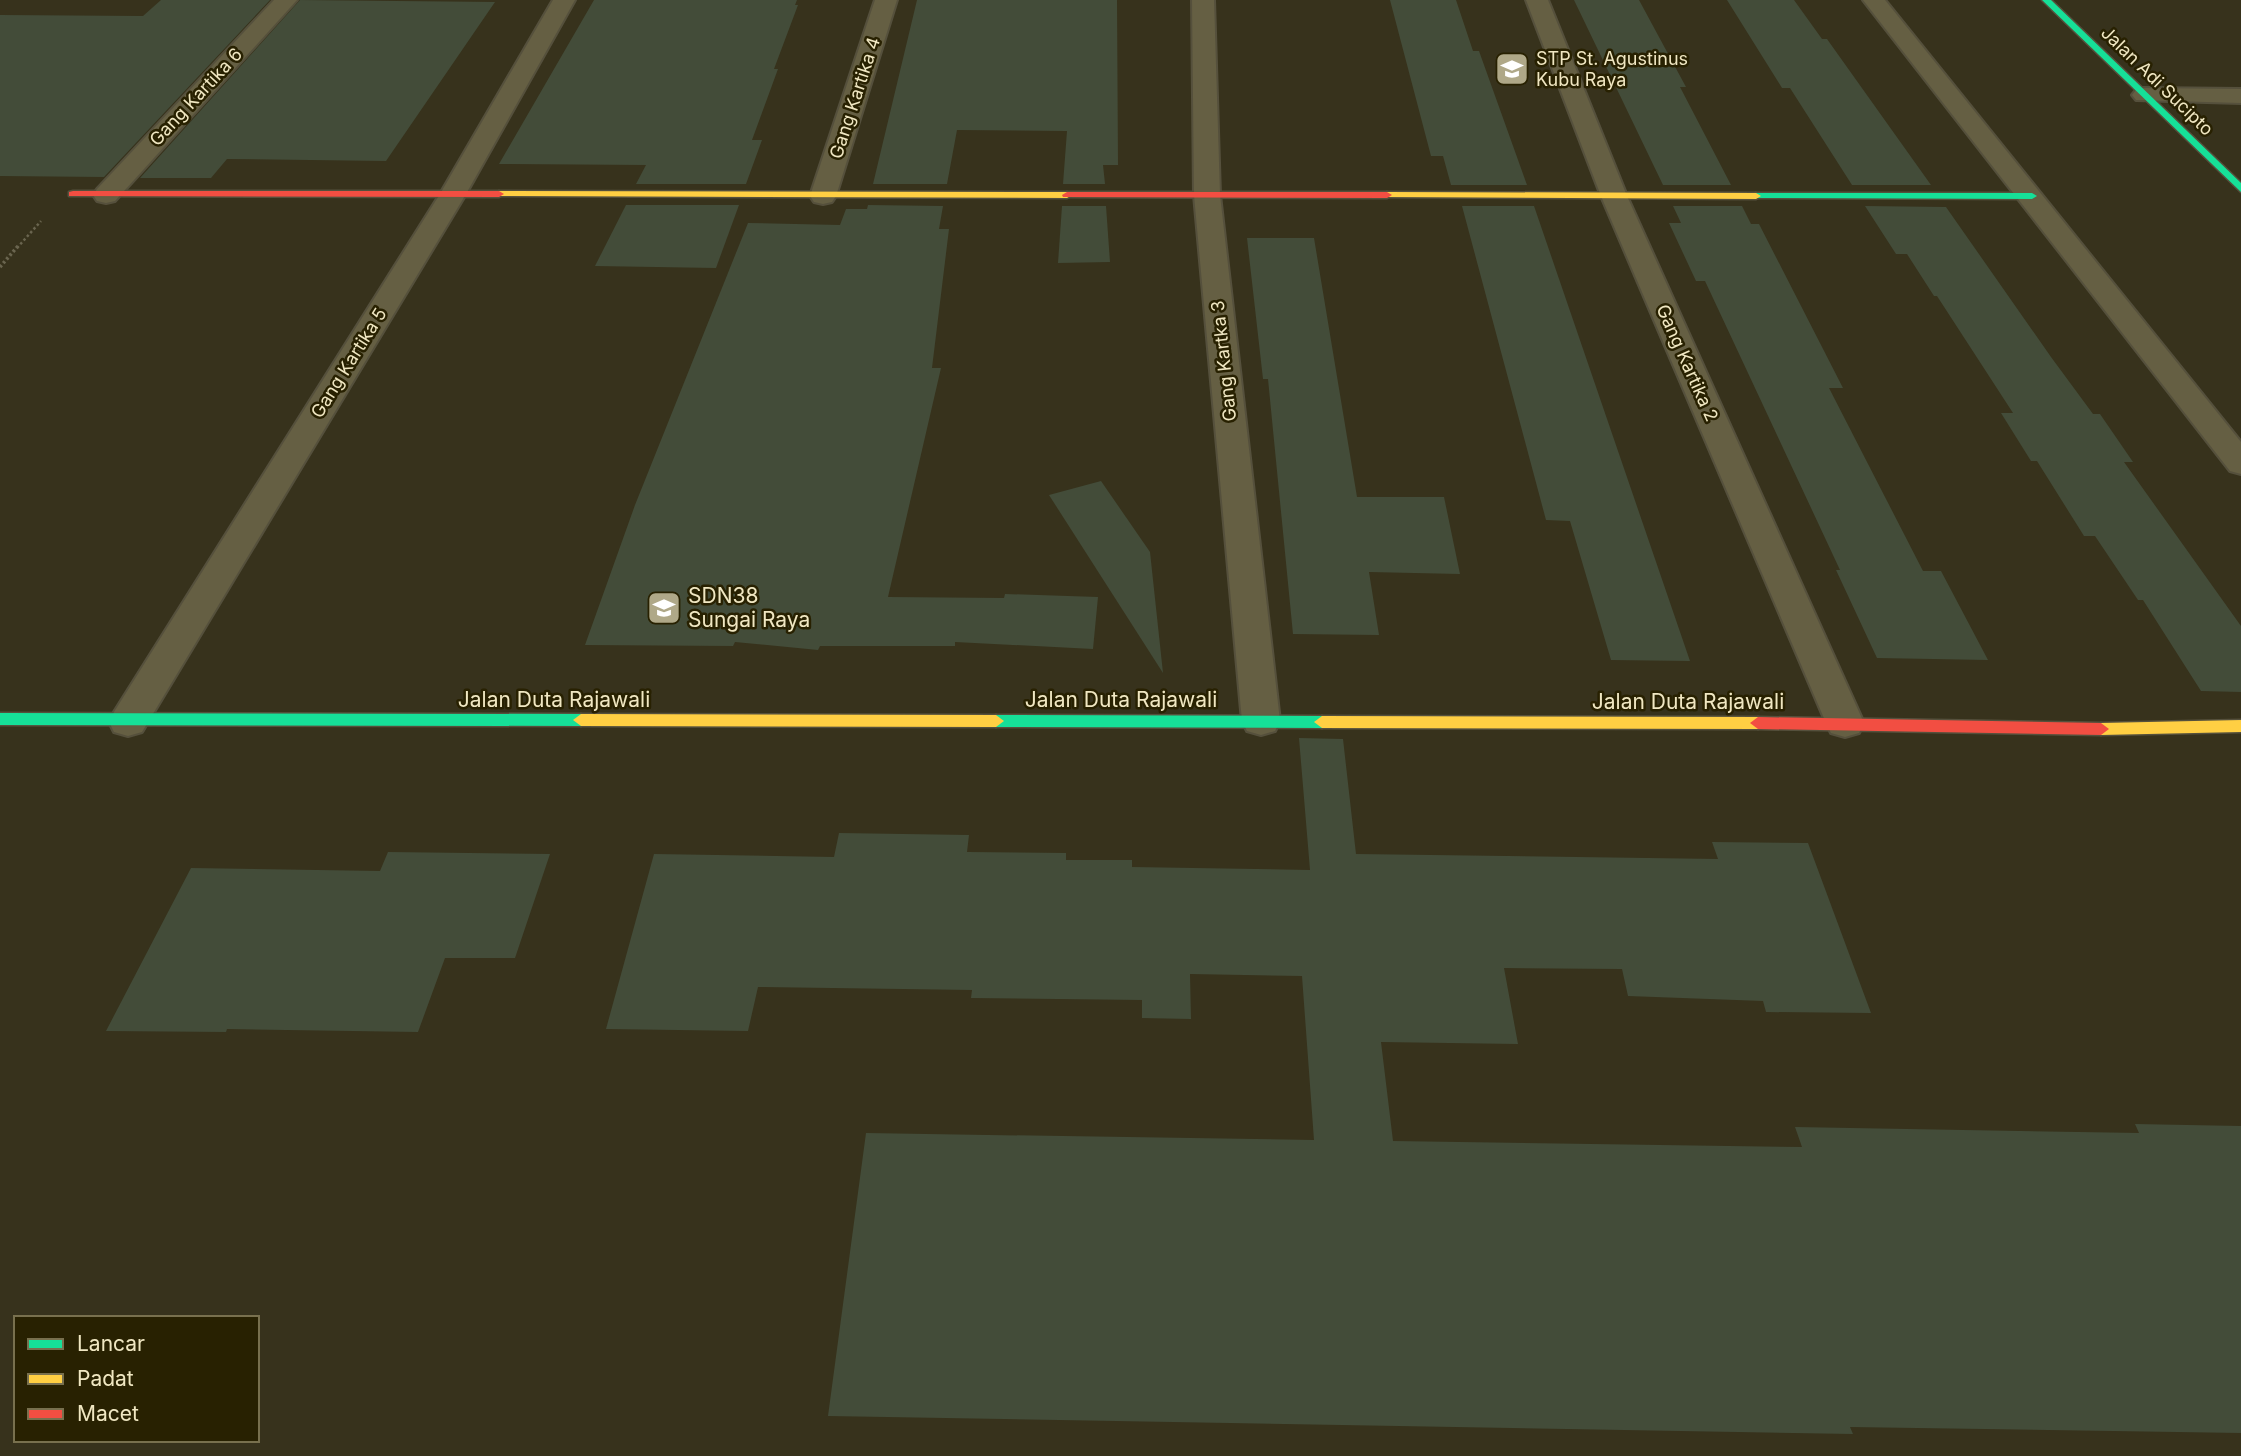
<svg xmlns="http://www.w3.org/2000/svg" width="2241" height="1456" font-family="Inter,sans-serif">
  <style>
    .building { fill: #434c39 }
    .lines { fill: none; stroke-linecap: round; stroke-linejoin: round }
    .street-casing { stroke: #55503c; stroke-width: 4 }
    .fast-casing { stroke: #55503c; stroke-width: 3 }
    .slow-casing { stroke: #55503c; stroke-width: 3 }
    .jam-casing { stroke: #55503c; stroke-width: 3 }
    .path-far1 { stroke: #6a654f; stroke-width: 2.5; stroke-dasharray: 2.5 2.5; stroke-linecap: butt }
    .path { stroke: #6a654f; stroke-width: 3.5; stroke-dasharray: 2.5 2.5; stroke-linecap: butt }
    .street { fill: #655f43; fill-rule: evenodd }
    .fast { fill: #16e098; fill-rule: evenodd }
    .slow { fill: #ffcf43; fill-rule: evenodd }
    .jam { fill: #f24e42; fill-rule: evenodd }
    .labels { text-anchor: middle; stroke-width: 5; stroke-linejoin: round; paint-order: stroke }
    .far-poi-label { font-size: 18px; fill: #f0e7c2; stroke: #282101; text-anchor: start }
    .far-street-label { font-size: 18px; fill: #f0e7c2; stroke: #282101 }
    .poi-label { font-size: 21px; fill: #f0e7c2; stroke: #282101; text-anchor: start }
    .street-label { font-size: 21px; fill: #f0e7c2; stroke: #282101 }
  </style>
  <rect width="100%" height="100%" fill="#37321c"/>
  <!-- building -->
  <g class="building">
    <polygon points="161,0 270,0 104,177 0,176 0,15 143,16"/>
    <polygon points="300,0 495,2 386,161 227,159 211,178 140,178"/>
    <polygon points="594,0 797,0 795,5 798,5 774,69 778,69 752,140 762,140 746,184 636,184 646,165 499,164"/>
    <polygon points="917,0 1117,0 1118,165 1103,165 1105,184 1063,184 1067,131 957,130 947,184 873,184"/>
    <polygon points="1390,0 1456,0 1473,51 1479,51 1527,185 1451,185 1443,156 1431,156"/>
    <polygon points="1574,0 1639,0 1686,87 1680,87 1731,185 1663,185"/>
    <polygon points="1727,0 1794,0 1822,39 1827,39 1931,185 1852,185 1790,88 1782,88"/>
    <polygon points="626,205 739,205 716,268 595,266"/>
    <polygon points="868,205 943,206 939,229 949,229 932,368 941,368 888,597 1004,598 1005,594 1098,597 1093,649 955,642 955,646 820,646 818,650 735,642 733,646 585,645 635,505 748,223 840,225 846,209 867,209"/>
    <polygon points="1062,206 1106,206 1110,262 1058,263"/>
    <polygon points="1462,206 1534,206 1690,661 1611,660 1570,521 1546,520"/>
    <polygon points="1673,206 1742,206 1751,224 1759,224 1843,388 1829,388 1923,571 1941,571 1988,660 1877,658 1836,570 1840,570 1705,281 1696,281 1669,223 1681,223"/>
    <polygon points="1865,206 1946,207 2051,357 2093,414 2100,414 2133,462 2124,462 2241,626 2241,692 2201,691 2143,600 2138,600 2095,536 2084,536 2037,461 2031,461 2001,413 2013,413 1937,296 1934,296 1907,254 1896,254"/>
    <polygon points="1247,238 1314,238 1357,497 1444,497 1460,574 1369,572 1379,635 1293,634 1268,379 1263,379"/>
    <polygon points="1101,481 1150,552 1163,673 1049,495"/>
    <polygon points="1299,738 1343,739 1356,854 1718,859 1712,842 1808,843 1871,1013 1766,1012 1763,1001 1628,996 1622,969 1504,968 1518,1044 1381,1042 1393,1141 1802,1147 1795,1127 2139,1133 2135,1124 2241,1126 2241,1433 1850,1427 1853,1434 828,1416 866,1133 1314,1140 1302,976 1190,974 1191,1019 1142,1018 1142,1000 971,998 972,990 758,987 748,1031 606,1029 654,854 834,857 839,833 969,835 967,852 1066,853 1066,860 1132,860 1132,867 1310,870"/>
    <polygon points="388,852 550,854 515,958 445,958 418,1032 227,1029 226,1032 106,1031 191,868 380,871"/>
  </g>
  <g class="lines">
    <defs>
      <g id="street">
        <polygon points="274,0 297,0 115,201 106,203 97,201 93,195 97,189"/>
        <polygon points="553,0 575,0 466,194 142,732 128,736 114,732 109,722 114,712 440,194"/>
        <polygon points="875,0 897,0 836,196 832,202 823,204 814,202 810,196"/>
        <polygon points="1192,0 1214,0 1220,195 1280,721 1275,731 1261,735 1247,731 1242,721 1194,195"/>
        <polygon points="1526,0 1548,0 1627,196 1864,723 1859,733 1845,737 1831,733 1826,723 1601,196"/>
        <polygon points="1863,0 1885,0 2241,442 2241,474 2230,471"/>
        <polygon points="2144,88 2241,89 2241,103 2136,100 2132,95 2136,90"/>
      </g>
      <g id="fast">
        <polygon points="2042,0 2051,0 2241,183 2241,192"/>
        <polygon points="1756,193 2032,193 2037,196 2032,199 1752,198 1752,194"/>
        <polygon points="0,713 581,714 589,720 581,726 0,725"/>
        <polygon points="996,715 1322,716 1330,722 1322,728 996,727 988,721"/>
      </g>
      <g id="slow">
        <polygon points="499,191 1067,192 1072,195 1067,198 495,196 494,194"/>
        <polygon points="1387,192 1756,193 1761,196 1756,199 1383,197 1382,195"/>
        <polygon points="581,714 996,715 1004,721 996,727 581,726 573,720"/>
        <polygon points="1322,716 1758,717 1766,723 1758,729 1322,728 1314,722"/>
        <polygon points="2241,720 2241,732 2101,735 2093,729 2101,723"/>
      </g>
      <g id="jam">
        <polygon points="73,191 499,191 504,194 499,197 69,196 69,192"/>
        <polygon points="1067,192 1387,192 1392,195 1387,198 1063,197 1062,195"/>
        <polygon points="1758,717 2101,723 2109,729 2101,735 1758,729 1750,723"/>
      </g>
    </defs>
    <!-- street casing -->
    <use href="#street" class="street-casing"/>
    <!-- fast casing -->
    <use href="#fast" class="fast-casing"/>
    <!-- slow casing -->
    <use href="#slow" class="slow-casing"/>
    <!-- jam casing -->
    <use href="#jam" class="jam-casing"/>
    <!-- path-far1 -->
    <polyline class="path-far1" points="17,248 41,221"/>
    <!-- path -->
    <polyline class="path" points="0,267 18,246"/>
    <!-- street -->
    <use href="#street" class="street"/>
    <!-- fast -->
    <use href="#fast" class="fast"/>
    <!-- slow -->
    <use href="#slow" class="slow"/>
    <!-- jam -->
    <use href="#jam" class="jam"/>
  </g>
  <!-- icons -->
  <defs>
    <symbol id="school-square" viewBox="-11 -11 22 22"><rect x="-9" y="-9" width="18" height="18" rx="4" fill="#afa888" stroke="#282101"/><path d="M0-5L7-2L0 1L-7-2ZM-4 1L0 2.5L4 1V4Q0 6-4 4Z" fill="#fff"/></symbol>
  </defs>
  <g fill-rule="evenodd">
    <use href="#school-square" x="1493" y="50" width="38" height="38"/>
    <use href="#school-square" x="645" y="589" width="38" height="38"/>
  </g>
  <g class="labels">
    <!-- far-poi labels -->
    <g class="far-poi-label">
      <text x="1536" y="65">STP St. Agustinus<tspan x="1536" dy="21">Kubu Raya</tspan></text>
    </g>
    <!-- far-street labels -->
    <g class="far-street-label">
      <text transform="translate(2157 81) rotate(44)" y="6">Jalan Adi Sucipto</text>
      <text transform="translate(196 97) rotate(-47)" y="6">Gang Kartika 6</text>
      <text transform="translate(855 98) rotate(-72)" y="6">Gang Kartika 4</text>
      <text transform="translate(1224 361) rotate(-96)" y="6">Gang Kartka 3</text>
      <text transform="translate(349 363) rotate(-58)" y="6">Gang Kartika 5</text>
      <text transform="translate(1687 363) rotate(66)" y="6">Gang Kartika 2</text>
    </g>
    <!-- poi labels -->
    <g class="poi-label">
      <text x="688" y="603">SDN38<tspan x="688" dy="24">Sungai Raya</tspan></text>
    </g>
    <!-- street labels -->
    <g class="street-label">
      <text x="554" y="707">Jalan Duta Rajawali</text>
      <text x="1121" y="707">Jalan Duta Rajawali</text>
      <text x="1688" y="709">Jalan Duta Rajawali</text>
    </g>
  </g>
  <!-- legend -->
  <rect x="14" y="1316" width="245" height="126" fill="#282101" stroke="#78704e" stroke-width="2"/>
  <rect x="28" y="1339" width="35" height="10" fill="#16e098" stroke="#78704e" stroke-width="2"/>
  <text x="77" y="1351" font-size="21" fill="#f0e7c2">Lancar</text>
  <rect x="28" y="1374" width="35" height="10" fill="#ffcf43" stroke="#78704e" stroke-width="2"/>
  <text x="77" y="1386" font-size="21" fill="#f0e7c2">Padat</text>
  <rect x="28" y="1409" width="35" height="10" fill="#f24e42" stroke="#78704e" stroke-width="2"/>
  <text x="77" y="1421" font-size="21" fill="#f0e7c2">Macet</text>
</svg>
